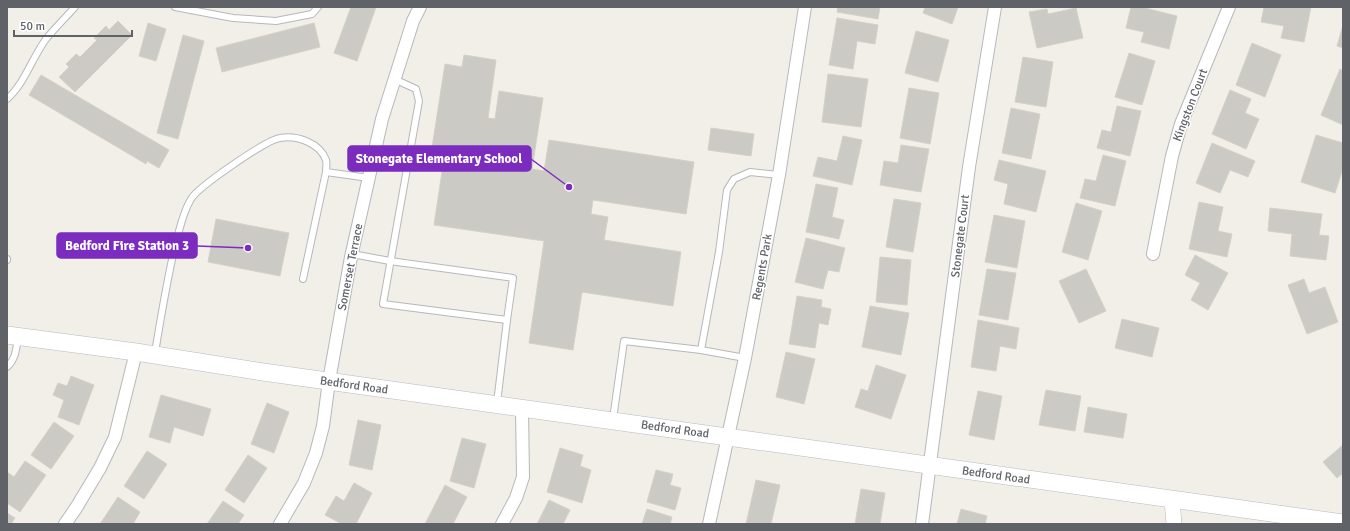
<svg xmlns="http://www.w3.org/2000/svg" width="1350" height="531" font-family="Signika,sans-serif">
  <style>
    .building { fill: #cccac5; stroke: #d6d1c6 }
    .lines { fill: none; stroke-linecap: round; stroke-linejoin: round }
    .service-casing { stroke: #b5b8bc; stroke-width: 8 }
    .minor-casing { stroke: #b5b8bc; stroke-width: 14 }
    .tertiary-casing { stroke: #b5b8bc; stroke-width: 16 }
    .secondary-casing { stroke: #b6babf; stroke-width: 18 }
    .service { stroke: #fff; stroke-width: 6 }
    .minor { stroke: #fff; stroke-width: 12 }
    .tertiary { stroke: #fff; stroke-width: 15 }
    .secondary { stroke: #fff; stroke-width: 17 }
    .labels { text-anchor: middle; stroke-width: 3; stroke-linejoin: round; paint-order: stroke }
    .street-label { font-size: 12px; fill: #5f6368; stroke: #fff }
    .leader { fill: none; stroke: #7b2cbf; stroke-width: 1.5 }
    .callout-dot { fill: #7b2cbf; stroke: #fff; stroke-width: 1.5 }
    .callout { fill: #7b2cbf; stroke: #7b2cbf; stroke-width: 1.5 }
    .callout-label { font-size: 13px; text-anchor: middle; font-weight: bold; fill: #fff }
  </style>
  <rect width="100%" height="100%" fill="#f1efe8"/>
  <!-- building -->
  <g class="building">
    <polygon points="351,7 376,7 357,61 334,53"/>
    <polygon points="838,7 880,7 878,19 837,12"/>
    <polygon points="925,7 958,7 952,24 923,13"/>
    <polygon points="1131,7 1141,7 1177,16 1169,49 1141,42 1144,32 1126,28"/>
    <polygon points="1264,7 1311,7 1304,42 1281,38 1284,26 1261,22"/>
    <polygon points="1076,8 1083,38 1037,48 1029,12 1047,9 1048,14"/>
    <polygon points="837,18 878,25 875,44 857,41 853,69 829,65"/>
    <polygon points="118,21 132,35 75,92 59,77 69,67 66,64 76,54 80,57 97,40 94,38 106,26 109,30"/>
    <polygon points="148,23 166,29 156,61 139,56"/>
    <polygon points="314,23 320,47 222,72 216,48"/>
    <polygon points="1343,25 1343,48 1337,46"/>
    <polygon points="916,31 949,40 938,82 905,73"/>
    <polygon points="183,35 204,41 178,139 157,133"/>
    <polygon points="1252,43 1281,55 1265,97 1236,85"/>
    <polygon points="1129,53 1155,61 1142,105 1115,97"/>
    <polygon points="464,55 496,60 488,118 495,119 499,91 543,98 532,169 544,171 549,140 694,162 686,214 593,200 591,214 608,217 604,240 681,252 673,306 582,292 573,350 529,343 544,241 434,225 443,165 427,163 428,154 431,154 445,64 462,67"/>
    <polygon points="1023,57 1053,62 1046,107 1015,102"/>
    <polygon points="1340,69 1343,71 1343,125 1321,115"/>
    <polygon points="828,74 868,79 861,127 822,122"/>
    <polygon points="41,75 169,150 159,168 147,161 146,164 29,95"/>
    <polygon points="909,88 939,93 930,144 900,138"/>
    <polygon points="1230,90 1251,99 1245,113 1259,119 1246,149 1212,134"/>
    <polygon points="1117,106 1141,111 1130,156 1097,148 1102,130 1111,132"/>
    <polygon points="1011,108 1040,114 1031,159 1002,153"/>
    <polygon points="711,128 754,134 751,156 708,150"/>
    <polygon points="1316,135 1343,143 1343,168 1335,193 1301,182"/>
    <polygon points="843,136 862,140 852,185 813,176 818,157 837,161"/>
    <polygon points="1212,143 1255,161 1248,177 1230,170 1220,193 1196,183"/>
    <polygon points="901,145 929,149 921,192 880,185 884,161 898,163"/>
    <polygon points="1103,155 1126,161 1115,206 1080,198 1085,179 1096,181"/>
    <polygon points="999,160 1046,171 1036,212 1004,204 1008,184 994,180"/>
    <polygon points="816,184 838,188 832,217 844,220 839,239 806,232"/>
    <polygon points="894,199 921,203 913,252 886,247"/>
    <polygon points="1199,202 1223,207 1218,231 1232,234 1227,257 1189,249"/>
    <polygon points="1076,203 1102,211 1088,260 1062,252"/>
    <polygon points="1270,208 1322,214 1319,235 1329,236 1326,260 1290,256 1292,234 1268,231"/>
    <polygon points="994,215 1025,221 1017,268 985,262"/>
    <polygon points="216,219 289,233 280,276 208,262"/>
    <polygon points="806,238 845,248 839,272 828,270 823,289 795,282"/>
    <polygon points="1195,255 1228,273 1208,310 1191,300 1200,283 1185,275"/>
    <polygon points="880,257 911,260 907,305 876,302"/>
    <polygon points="987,269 1016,273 1008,320 979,315"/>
    <polygon points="1086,269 1106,311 1079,323 1059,281"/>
    <polygon points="1304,279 1309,293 1325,287 1338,322 1307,334 1288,285"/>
    <polygon points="797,296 822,300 821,307 831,309 828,325 819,323 815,348 789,344"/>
    <polygon points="870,306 909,313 901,355 862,347"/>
    <polygon points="1122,319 1159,328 1152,357 1115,348"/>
    <polygon points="978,320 1019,328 1016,349 1000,346 996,371 971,367"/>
    <polygon points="786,352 815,359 804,404 776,397"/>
    <polygon points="876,365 906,375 891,419 855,407 861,389 868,391"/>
    <polygon points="71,376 94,385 79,425 58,417 64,400 53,395 58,383 67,386"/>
    <polygon points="1046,390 1081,396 1075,431 1039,425"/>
    <polygon points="978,391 1002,396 994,440 969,435"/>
    <polygon points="161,395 211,409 203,436 174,427 170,443 149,437"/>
    <polygon points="267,403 289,412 274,453 251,444"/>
    <polygon points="1088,407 1127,414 1123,438 1084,432"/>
    <polygon points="358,420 381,425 372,470 349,465"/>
    <polygon points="54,422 74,436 51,469 31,455"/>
    <polygon points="462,438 486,444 474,488 450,481"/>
    <polygon points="1343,445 1343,473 1337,478 1323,462"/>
    <polygon points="560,448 583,455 580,466 591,470 582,503 547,492"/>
    <polygon points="147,451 167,464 144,499 124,486"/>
    <polygon points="248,455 267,468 244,503 225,490"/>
    <polygon points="25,461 46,475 20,512 7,503 7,472 14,477"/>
    <polygon points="656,470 673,474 670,485 681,488 675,510 647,502"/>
    <polygon points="756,480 780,485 771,524 746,524"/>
    <polygon points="354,483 372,493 356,524 342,524 325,515 336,496 344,501"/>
    <polygon points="445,485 467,497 453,524 425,524"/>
    <polygon points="861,489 885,493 880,524 855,524"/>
    <polygon points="118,497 140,512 133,524 100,524"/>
    <polygon points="549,500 570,510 563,524 537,524"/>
    <polygon points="223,501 244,515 238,524 207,524"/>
    <polygon points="647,509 672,517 670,524 642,524"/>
    <polygon points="961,509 987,516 985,524 957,524"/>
    <polygon points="7,513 15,518 11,524 7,524"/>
  </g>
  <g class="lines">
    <defs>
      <g id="service">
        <polyline points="175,7 233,18 276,21 312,14 318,7"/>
        <polyline points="394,79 416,89 419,101 383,304 507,320"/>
        <path d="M7 99C25 83 32 58 46 39 55 28 65 18 75 7"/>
        <polyline points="352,254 390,261 513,278 507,320 497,403"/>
        <polyline points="7,259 7,260"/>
        <polyline points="303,279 326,172"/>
        <polyline points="701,350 719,252 727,190 734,179 750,172 779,175"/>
        <path d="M155 353C161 316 167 279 176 242 180 228 183 212 191 199 198 187 266 140 280 138 297 135 320 143 326 160 327 164 326 169 326 172L369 178"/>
        <path d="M7 367C16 359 16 349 18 338"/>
        <polyline points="613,419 624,341 701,350 745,358"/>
      </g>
      <g id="minor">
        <polyline points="1153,254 1172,156 1181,124 1229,7"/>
        <polyline points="65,524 76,508 100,468 115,437 136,352"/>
        <polyline points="280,524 304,483 316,453 323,426 329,381 351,257 382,119 413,21 420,7"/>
        <polyline points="502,524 516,498 523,477 522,408"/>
        <polyline points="709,524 745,358 779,175 805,7"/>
        <polyline points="922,524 969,167 995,7"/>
      </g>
      <polyline id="tertiary" points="1172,500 1174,524"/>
      <polyline id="secondary" points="7,335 136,352 263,372 1343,523"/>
    </defs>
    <!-- service casing -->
    <use href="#service" class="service-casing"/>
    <!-- minor casing -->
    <use href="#minor" class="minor-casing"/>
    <!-- tertiary casing -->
    <use href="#tertiary" class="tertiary-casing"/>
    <!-- secondary casing -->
    <use href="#secondary" class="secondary-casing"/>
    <!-- service -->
    <use href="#service" class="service"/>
    <!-- minor -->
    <use href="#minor" class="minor"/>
    <!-- tertiary -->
    <use href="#tertiary" class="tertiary"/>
    <!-- secondary -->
    <use href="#secondary" class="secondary"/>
  </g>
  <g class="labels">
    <!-- street labels -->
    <g class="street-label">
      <text transform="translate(1190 105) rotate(-69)" y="4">Kingston Court</text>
      <text transform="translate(960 236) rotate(-83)" y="4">Stonegate Court</text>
      <text transform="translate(350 267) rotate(-79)" y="4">Somerset Terrace</text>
      <text transform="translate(762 267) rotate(-80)" y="4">Regents Park</text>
      <text transform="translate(354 385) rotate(8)" y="4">Bedford Road</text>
      <text transform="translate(675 429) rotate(8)" y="4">Bedford Road</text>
      <text transform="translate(996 475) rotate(8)" y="4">Bedford Road</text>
    </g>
  </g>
  <!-- callouts -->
  <path class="leader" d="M569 187L531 159M248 248L197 246"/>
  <g class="callout-dot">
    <circle cx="569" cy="187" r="4"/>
    <circle cx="248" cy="248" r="4"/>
  </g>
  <g class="callout">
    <rect x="348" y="146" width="183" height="25" rx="4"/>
    <rect x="57" y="233" width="140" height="25" rx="4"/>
  </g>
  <g class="callout-label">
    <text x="439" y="163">Stonegate Elementary School</text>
    <text x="127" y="250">Bedford Fire Station 3</text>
  </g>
  <!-- border -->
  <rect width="1350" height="531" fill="none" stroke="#5f6368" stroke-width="16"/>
  <!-- scale -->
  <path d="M14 30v6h118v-6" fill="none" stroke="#5f6368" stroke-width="2"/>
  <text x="20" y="30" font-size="12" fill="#5f6368" stroke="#ffffff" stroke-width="3" paint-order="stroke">50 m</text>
</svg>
